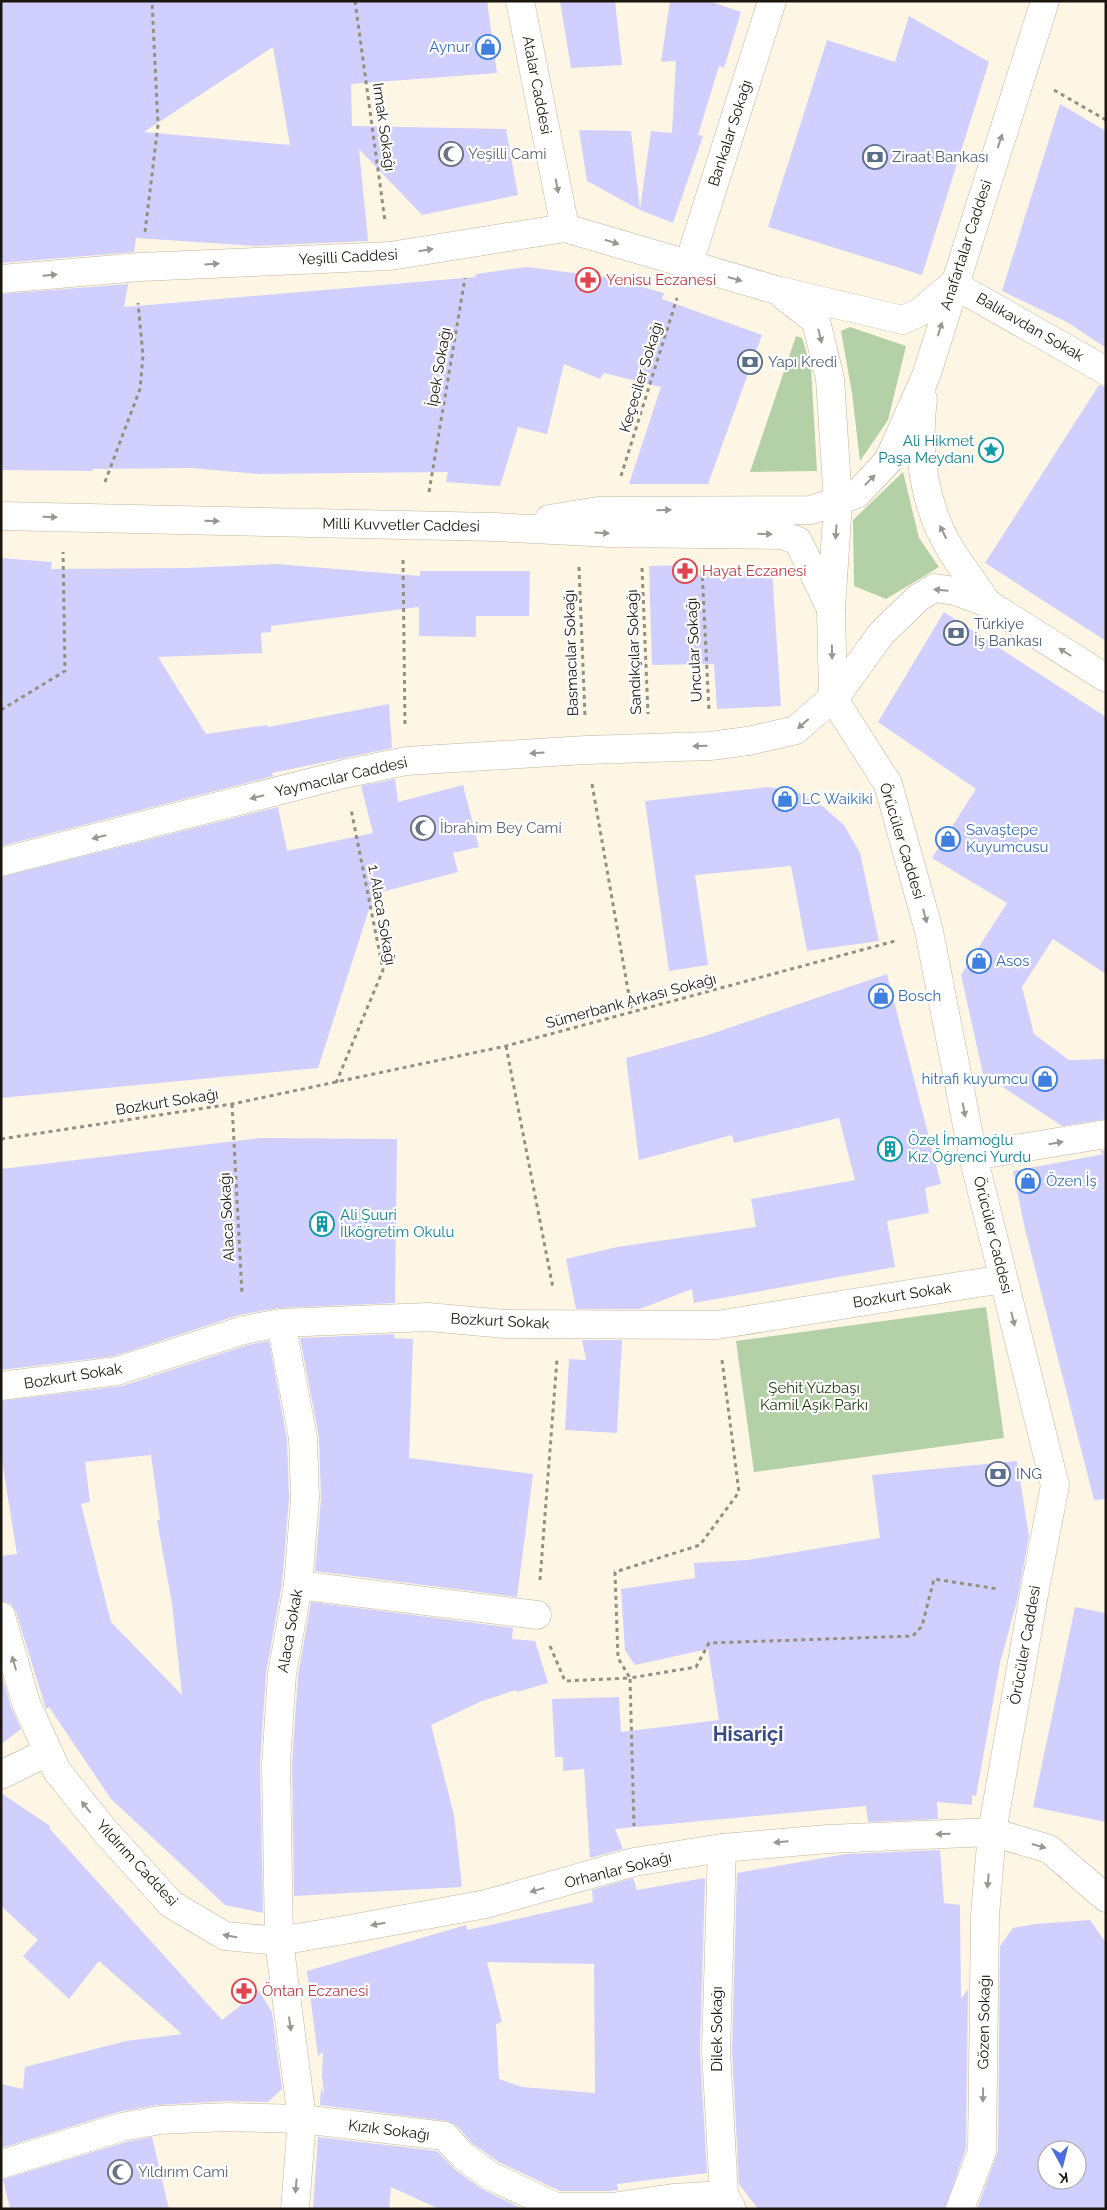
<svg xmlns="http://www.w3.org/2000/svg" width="1107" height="2210" font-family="Raleway,sans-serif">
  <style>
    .green { fill: #b4d0a7 }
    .building { fill: #d0cffd; fill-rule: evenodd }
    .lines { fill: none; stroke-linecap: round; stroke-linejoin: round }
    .minor-casing { stroke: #beb5a1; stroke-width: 29 }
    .tertiary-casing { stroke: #beb5a1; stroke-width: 29 }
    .secondary-casing { stroke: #beb5a1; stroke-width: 29 }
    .path { stroke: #958f82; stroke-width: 3; stroke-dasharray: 4 4; stroke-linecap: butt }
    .minor { stroke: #fff; stroke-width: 28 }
    .tertiary { stroke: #fff; stroke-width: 28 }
    .secondary { stroke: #fff; stroke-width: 28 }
    .oneway { fill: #989793 }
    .labels { text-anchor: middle; stroke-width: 4.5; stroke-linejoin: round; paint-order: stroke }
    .shop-label { font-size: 15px; fill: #366cbe; stroke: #fff; text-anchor: start }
    .street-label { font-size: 15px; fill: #1b1710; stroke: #fff }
    .worship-label { font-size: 15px; fill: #5b616d; stroke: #fff; text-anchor: start }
    .service-label { font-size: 15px; fill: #4e5e75; stroke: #fff; text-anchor: start }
    .health-label { font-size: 15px; fill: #be3a42; stroke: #fff; text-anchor: start }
    .culture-label { font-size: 15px; fill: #0d838f; stroke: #fff; text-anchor: start }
    .park-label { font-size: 15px; fill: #1c3909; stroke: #fff }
    .district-label { font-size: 20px; font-weight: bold; fill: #384b85; stroke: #fff }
  </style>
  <rect width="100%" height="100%" fill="#fef6e5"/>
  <!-- green -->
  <g class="green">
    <polygon points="850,327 906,346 888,420 860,461 852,393 841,331"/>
    <polygon points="796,336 802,338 811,367 817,471 750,472"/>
    <polygon points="903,472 919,538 939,567 886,599 854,586 853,520"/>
    <polygon points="986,1307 1004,1438 754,1472 736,1341"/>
  </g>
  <!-- building -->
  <g class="building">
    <path d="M1 1H487L497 73 351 84 352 126 506 129 518 195 422 215 359 149 368 241 255 246 136 238 134 252 1 263ZM273 47 290 145 144 132Z"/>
    <polygon points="560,1 615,1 622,65 571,68"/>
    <polygon points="670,1 709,1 741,12 724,68 719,66 698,135 703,136 673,223 640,210 587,181 579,130 631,131 640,209 651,131 672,133 676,61 661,62"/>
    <polygon points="909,16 989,62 922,275 768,227 827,40 895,62"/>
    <polygon points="1060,104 1106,131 1106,348 1067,322 1002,291"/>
    <polygon points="527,267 605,277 664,293 662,299 762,335 708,484 629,484 661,387 604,373 600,379 564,364 547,434 518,427 500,486 446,482 448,472 260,474 191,468 93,469 92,471 1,470 1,294 128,284 124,307 475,277 476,274"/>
    <polygon points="1099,385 1106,387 1106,641 985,563"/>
    <polygon points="1,558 52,562 51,569 185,568 277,564 420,576 420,571 530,571 529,616 476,616 476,637 419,636 419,607 271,626 271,632 261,633 262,653 158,657 206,734 267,725 268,727 389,704 392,748 272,773 273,776 1,846"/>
    <polygon points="696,565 696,575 772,570 781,706 717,709 714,664 652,665 649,566"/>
    <polygon points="944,612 1106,717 1106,974 1053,939 1022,987 1034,1034 1069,1060 1106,1059 1106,1119 1062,1126 983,1074 961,975 1007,903 932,858 976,789 878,722"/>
    <polygon points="395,779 398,802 463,785 479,847 453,853 458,872 374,894 318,1068 1,1098 1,877 278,807 287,851 373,833 361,786"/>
    <polygon points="768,787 795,791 820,804 844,825 860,853 879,941 807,951 791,866 695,875 708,965 669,971 645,801"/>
    <polygon points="887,974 941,1184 925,1188 929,1213 887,1221 895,1267 694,1303 692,1289 640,1309 576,1309 566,1259 617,1247 756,1227 751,1199 855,1180 839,1118 734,1143 732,1135 639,1160 626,1058 708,1035"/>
    <polygon points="260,1138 397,1139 395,1303 278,1308 239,1315 114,1356 1,1370 1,1169"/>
    <polygon points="1106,1150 1106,1499 1094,1500 1025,1229 1013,1171 1104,1154 1100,1151"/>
    <polygon points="394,1334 394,1338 413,1339 409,1458 533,1474 517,1597 315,1571 321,1499 319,1437 300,1338"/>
    <polygon points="582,1340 622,1340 617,1433 565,1430 569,1359 586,1360"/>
    <path d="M269 1341 287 1440 289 1498 282 1583 266 1673 260 1763 263 1913 225 1905 111 1799 49 1707 46 1709 16 1612 11 1604 1 1601V1556L17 1554 1 1455V1401L122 1386 248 1345ZM151 1455 160 1520H157L172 1604 182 1695 111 1622 81 1504 90 1502 85 1462Z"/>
    <polygon points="1017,1461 1029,1536 1017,1601 1000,1663 976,1796 972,1795 972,1805 937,1802 938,1819 868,1822 866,1806 615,1829 623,1849 590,1858 584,1769 563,1771 563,1757 555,1757 552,1699 619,1697 621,1732 719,1720 708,1649 635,1665 625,1650 621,1589 695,1578 694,1563 748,1560 880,1538 872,1475"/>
    <polygon points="311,1602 513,1628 512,1639 535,1641 548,1683 517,1692 516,1690 482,1701 431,1725 454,1815 462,1887 294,1896 292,1764 298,1676"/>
    <polygon points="1075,1607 1106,1613 1106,1822 1033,1807"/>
    <polygon points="1,1673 11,1707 21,1729 1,1744"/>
    <polygon points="1,1793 50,1826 50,1829 222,2020 259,1991 272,2012 282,2089 268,2102 227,2101 157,2105 118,2112 1,2148 1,2084 23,2089 25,2067 126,2041 182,2034 99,1961 69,1999 23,1956 38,1940 1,1906"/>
    <polygon points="940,1850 944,1903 960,1905 961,1999 968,1989 966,2148 945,2209 758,2209 739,2184 732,2051 737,1873 846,1854"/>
    <path d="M633 1878 637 1890 705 1878 700 2051 707 2173 617 2184 618 2190 611 2191H560L499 2162 473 2144 457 2126 447 2121 320 2105 321 2088 324 2094 322 2076 323 2052 318 2056 307 1971 466 1925 467 1930 593 1902 592 1890ZM487 1962 594 1964 595 2093 522 2087 499 2079 496 2024 502 2022Z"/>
    <path d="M1090 1920 1106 1943V2209H977L998 2151 1000 1946 1013 1928 1035 1924ZM1047 2150H1077V2180H1047Z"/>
    <polygon points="152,2137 169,2209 10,2209 3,2179 126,2142"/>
    <polygon points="318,2137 437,2151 454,2169 482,2189 523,2209 439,2209 391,2187 389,2209 313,2209"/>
  </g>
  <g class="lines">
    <defs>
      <g id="minor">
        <polyline points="688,266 772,1"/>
        <polyline points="1,279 140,267 390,256 565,228 776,290 903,320 920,312 953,284 1106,371"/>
        <polyline points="785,297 816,321 830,379 838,502 831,609"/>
        <polyline points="973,1156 1106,1134"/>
        <polyline points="281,1323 303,1438 305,1498 298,1585 282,1674 276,1764 279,1941 302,2119 295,2209"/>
        <polyline points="1,1386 117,1371 244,1330 281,1323 428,1317 505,1324 717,1325 1003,1279"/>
        <polyline points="298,1585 537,1615"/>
        <polyline points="1,1616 26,1703 57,1771 105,1831 171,1904 225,1936 279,1941 350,1929 486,1904 634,1862 722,1848 828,1839 992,1832 985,1915 982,2151 960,2209"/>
        <polyline points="1,1775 48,1752"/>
        <polyline points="722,1848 716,2051 724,2195 732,2209"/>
        <polyline points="1,2164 122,2127 160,2120 228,2117 302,2119 445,2136 463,2156 491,2176 556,2207 612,2207 673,2198 724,2195"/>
      </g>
      <polyline id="tertiary" points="1,862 344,774 406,761 586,750 710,746 748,741"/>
      <g id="secondary">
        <polyline points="520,1 565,228"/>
        <path d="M923 399C916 451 924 507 952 552 963 569 976 585 987 603"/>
        <polyline points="1,516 494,527 611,533 783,535 798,541 831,609 833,698 888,784 929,931 973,1156 1055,1485 1034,1594 992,1832 1049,1849 1106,1898"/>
        <polyline points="549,519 598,511 811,510 857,494 888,461 926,376 1045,1"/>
        <polyline points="748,741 796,730 839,692 881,634 918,598 934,588 955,591 987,603 1106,678"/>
      </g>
    </defs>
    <!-- minor casing -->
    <use href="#minor" class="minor-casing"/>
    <!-- tertiary casing -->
    <use href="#tertiary" class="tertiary-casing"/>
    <!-- secondary casing -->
    <use href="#secondary" class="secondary-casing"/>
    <!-- path -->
    <g class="path">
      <polyline points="355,1 385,221"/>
      <polyline points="1054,90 1106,120"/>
      <polyline points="145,232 158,125 152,1"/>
      <polyline points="621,476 677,298"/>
      <polyline points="105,482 140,389 143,356 138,303"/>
      <polyline points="429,492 465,278"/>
      <polyline points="403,560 405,727"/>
      <polyline points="579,567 585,716"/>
      <polyline points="642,568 648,714"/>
      <polyline points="702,569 709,711"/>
      <polyline points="1,710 65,671 63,552"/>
      <polyline points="592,784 632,1013"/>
      <polyline points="506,1046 553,1288"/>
      <polyline points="336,1083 383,970 351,809"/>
      <polyline points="232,1104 242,1294"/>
      <polyline points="1,1139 232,1104 506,1046 895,941"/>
      <polyline points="722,1360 739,1492 700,1545 615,1572 618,1658 630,1678 696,1667 709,1643 913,1636 922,1626 934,1579 998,1589"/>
      <polyline points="540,1580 557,1359"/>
      <polyline points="550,1646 565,1681 630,1678 634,1826"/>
    </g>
    <!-- minor -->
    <use href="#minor" class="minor"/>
    <!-- tertiary -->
    <use href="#tertiary" class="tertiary"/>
    <!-- secondary -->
    <use href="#secondary" class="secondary"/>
  </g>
  <!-- one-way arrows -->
  <defs><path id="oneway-solid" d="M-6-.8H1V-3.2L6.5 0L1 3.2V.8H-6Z" transform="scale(1.25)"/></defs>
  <g class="oneway">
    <use href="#oneway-solid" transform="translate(1000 141) rotate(-72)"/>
    <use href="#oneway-solid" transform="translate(557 186) rotate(79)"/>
    <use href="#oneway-solid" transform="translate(612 242) rotate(17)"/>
    <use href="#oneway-solid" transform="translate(426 250) rotate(-9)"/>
    <use href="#oneway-solid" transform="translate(212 264) rotate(-3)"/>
    <use href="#oneway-solid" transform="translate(50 275) rotate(-5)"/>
    <use href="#oneway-solid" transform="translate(735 279) rotate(16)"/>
    <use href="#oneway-solid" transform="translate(940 329) rotate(-73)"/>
    <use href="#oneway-solid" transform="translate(820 336) rotate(76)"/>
    <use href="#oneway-solid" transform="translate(870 480) rotate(-46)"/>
    <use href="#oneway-solid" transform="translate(664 510) rotate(-1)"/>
    <use href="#oneway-solid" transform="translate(50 517) rotate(1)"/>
    <use href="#oneway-solid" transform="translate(212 521) rotate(1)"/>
    <use href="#oneway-solid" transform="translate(836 532) rotate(94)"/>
    <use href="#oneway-solid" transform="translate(943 532) rotate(-116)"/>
    <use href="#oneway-solid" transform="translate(602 533) rotate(3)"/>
    <use href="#oneway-solid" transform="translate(765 534) rotate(1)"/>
    <use href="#oneway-solid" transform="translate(941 590) rotate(-175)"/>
    <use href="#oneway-solid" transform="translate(832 652) rotate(89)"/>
    <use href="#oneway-solid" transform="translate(1065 652) rotate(-148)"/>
    <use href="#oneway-solid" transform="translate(803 724) rotate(139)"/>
    <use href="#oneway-solid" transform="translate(700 746) rotate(178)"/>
    <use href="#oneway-solid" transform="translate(537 753) rotate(176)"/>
    <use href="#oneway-solid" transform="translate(257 797) rotate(166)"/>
    <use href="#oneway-solid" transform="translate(99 837) rotate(166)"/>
    <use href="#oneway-solid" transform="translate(925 916) rotate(75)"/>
    <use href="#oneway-solid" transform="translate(964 1110) rotate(79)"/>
    <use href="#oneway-solid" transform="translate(1056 1143) rotate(-10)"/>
    <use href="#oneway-solid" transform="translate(1013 1319) rotate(76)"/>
    <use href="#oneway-solid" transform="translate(14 1663) rotate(-106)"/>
    <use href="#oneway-solid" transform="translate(86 1807) rotate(-129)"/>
    <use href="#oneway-solid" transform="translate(943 1834) rotate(178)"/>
    <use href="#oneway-solid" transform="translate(781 1842) rotate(175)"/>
    <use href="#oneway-solid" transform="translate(1039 1846) rotate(16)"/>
    <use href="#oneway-solid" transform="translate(988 1881) rotate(95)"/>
    <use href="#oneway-solid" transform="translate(537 1890) rotate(164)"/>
    <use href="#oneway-solid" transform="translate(378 1924) rotate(170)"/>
    <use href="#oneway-solid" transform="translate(230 1936) rotate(-169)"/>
    <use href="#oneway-solid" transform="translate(290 2024) rotate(82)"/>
    <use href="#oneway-solid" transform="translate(983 2095) rotate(91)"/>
    <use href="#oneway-solid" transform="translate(296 2186) rotate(95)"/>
  </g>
  <!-- icons -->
  <defs>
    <symbol id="shop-ring" viewBox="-11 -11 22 22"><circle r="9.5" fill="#fff" stroke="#3f7fe0" stroke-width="1.5"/><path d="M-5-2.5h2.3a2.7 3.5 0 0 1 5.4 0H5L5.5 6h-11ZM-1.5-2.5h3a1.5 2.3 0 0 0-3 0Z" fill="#3f7fe0"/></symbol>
    <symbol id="mosque-ring" viewBox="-11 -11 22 22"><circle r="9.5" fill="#fff" stroke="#6b7280" stroke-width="1.5"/><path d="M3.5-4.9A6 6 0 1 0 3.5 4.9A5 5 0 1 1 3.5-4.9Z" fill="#6b7280"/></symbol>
    <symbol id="bank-ring" viewBox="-11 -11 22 22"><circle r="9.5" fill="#fff" stroke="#5c6f8a" stroke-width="1.5"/><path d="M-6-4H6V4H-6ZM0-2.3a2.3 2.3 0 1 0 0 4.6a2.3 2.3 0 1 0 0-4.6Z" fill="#5c6f8a"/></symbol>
    <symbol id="pharmacy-ring" viewBox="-11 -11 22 22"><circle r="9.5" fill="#fff" stroke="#e0444e" stroke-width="1.5"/><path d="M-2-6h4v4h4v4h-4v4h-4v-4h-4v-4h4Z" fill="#e0444e"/></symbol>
    <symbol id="sight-ring" viewBox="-11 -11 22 22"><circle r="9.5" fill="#fff" stroke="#0f9aa8" stroke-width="1.5"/><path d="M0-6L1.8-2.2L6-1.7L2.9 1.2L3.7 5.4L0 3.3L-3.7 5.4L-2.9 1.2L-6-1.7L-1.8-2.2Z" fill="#0f9aa8"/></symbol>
    <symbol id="building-ring" viewBox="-11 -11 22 22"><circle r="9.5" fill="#fff" stroke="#0f9aa8" stroke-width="1.5"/><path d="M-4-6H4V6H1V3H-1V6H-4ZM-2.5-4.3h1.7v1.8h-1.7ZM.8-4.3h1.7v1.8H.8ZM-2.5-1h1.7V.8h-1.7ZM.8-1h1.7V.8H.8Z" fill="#0f9aa8"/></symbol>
  </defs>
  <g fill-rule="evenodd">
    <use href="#shop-ring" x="474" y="33" width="28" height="28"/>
    <use href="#mosque-ring" x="437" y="140" width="28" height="28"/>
    <use href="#bank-ring" x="861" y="143" width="28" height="28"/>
    <use href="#pharmacy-ring" x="574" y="266" width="28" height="28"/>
    <use href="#bank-ring" x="736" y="348" width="28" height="28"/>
    <use href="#sight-ring" x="977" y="436" width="28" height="28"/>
    <use href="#pharmacy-ring" x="671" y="557" width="28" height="28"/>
    <use href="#bank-ring" x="942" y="619" width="28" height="28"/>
    <use href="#shop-ring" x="771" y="785" width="28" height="28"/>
    <use href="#mosque-ring" x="409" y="814" width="28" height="28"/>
    <use href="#shop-ring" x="934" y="825" width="28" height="28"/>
    <use href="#shop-ring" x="965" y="947" width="28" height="28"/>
    <use href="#shop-ring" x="867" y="982" width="28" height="28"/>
    <use href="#shop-ring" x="1031" y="1065" width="28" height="28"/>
    <use href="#building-ring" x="876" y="1135" width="28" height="28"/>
    <use href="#shop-ring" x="1014" y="1167" width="28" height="28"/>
    <use href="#building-ring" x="308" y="1210" width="28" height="28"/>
    <use href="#bank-ring" x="984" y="1460" width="28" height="28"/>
    <use href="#pharmacy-ring" x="230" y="1977" width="28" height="28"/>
    <use href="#mosque-ring" x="106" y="2158" width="28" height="28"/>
  </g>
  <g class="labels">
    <!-- shop labels -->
    <g class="shop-label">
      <text x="470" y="52" text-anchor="end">Aynur</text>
      <text x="802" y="804">LC Waikiki</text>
      <text x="966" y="835">Savaştepe<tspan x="966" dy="17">Kuyumcusu</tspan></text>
      <text x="996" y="966">Asos</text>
      <text x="898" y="1001">Bosch</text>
      <text x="1028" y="1084" text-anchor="end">hitrafi kuyumcu</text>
      <text x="1046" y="1186">Özen İş</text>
    </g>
    <!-- street labels -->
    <g class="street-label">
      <text transform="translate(537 85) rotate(79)" y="5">Atalar Caddesi</text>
      <text transform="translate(384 127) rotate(82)" y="5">Irmak Sokağı</text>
      <text transform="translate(730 133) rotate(-72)" y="5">Bankalar Sokağı</text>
      <text transform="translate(966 245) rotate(-72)" y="5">Anafartalar Caddesi</text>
      <text transform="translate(348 257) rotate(-3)" y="5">Yeşilli Caddesi</text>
      <text transform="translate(1030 327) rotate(30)" y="5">Balıkavdan Sokak</text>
      <text transform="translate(439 367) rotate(-80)" y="5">İpek Sokağı</text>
      <text transform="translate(641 377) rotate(-73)" y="5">Keçeciler Sokağı</text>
      <text transform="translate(401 525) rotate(1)" y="5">Milli Kuvvetler Caddesi</text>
      <text transform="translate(694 650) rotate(-93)" y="5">Uncular Sokağı</text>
      <text transform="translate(634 652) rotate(-92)" y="5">Sandıkçılar Sokağı</text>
      <text transform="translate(571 653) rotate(-92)" y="5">Basmacılar Sokağı</text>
      <text transform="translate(341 777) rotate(-13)" y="5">Yaymacılar Caddesi</text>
      <text transform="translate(902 841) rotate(73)" y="5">Örücüler Caddesi</text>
      <text transform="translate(382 915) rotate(80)" y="5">1. Alaca Sokağı</text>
      <text transform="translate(631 1001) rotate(-15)" y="5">Sümerbank Arkası Sokağı</text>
      <text transform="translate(167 1102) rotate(-9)" y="5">Bozkurt Sokağı</text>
      <text transform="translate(227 1217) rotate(-93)" y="5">Alaca Sokağı</text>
      <text transform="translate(993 1235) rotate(76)" y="5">Örücüler Caddesi</text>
      <text transform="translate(902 1295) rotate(-9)" y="5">Bozkurt Sokak</text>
      <text transform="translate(500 1321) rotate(3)" y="5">Bozkurt Sokak</text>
      <text transform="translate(73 1376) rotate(-9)" y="5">Bozkurt Sokak</text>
      <text transform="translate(290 1631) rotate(-80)" y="5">Alaca Sokak</text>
      <text transform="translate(1025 1645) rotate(-80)" y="5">Örücüler Caddesi</text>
      <text transform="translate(137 1863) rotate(47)" y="5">Yıldırım Caddesi</text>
      <text transform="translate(618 1870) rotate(-14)" y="5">Orhanlar Sokağı</text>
      <text transform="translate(984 2022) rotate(-89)" y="5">Gözen Sokağı</text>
      <text transform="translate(717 2029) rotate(-90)" y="5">Dilek Sokağı</text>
      <text transform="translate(389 2130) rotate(7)" y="5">Kızık Sokağı</text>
    </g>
    <!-- worship labels -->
    <g class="worship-label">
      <text x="468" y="159">Yeşilli Cami</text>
      <text x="440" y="833">İbrahim Bey Cami</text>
      <text x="138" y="2177">Yıldırım Cami</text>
    </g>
    <!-- service labels -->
    <g class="service-label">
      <text x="892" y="162">Ziraat Bankası</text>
      <text x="768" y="367">Yapı Kredi</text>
      <text x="974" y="629">Türkiye<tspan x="974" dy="17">İş Bankası</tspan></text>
      <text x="1016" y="1479">ING</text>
    </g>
    <!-- health labels -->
    <g class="health-label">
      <text x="606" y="285">Yenisu Eczanesi</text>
      <text x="702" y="576">Hayat Eczanesi</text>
      <text x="262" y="1996">Öntan Eczanesi</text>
    </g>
    <!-- culture labels -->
    <g class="culture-label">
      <text x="974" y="446" text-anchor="end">Ali Hikmet<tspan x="974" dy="17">Paşa Meydanı</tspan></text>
      <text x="908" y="1145">Özel İmamoğlu<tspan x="908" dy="17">Kız Öğrenci Yurdu</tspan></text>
      <text x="340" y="1220">Ali Şuuri<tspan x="340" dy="17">İlköğretim Okulu</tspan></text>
    </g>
    <!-- park labels -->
    <g class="park-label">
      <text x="814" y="1393">Şehit Yüzbaşı<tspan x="814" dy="17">Kamil Aşık Parkı</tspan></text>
    </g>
    <!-- district labels -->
    <g class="district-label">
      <text x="748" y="1741">Hisariçi</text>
    </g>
  </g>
  <!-- border -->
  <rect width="1107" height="2210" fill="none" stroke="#1b1710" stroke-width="5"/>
  <!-- north arrow -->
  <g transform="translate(1062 2165) rotate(173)"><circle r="24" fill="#ffffff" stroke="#a4a29f"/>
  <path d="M0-4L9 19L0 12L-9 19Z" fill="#4b6ce0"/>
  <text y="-8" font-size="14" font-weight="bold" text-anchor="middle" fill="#1b1710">K</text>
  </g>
</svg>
